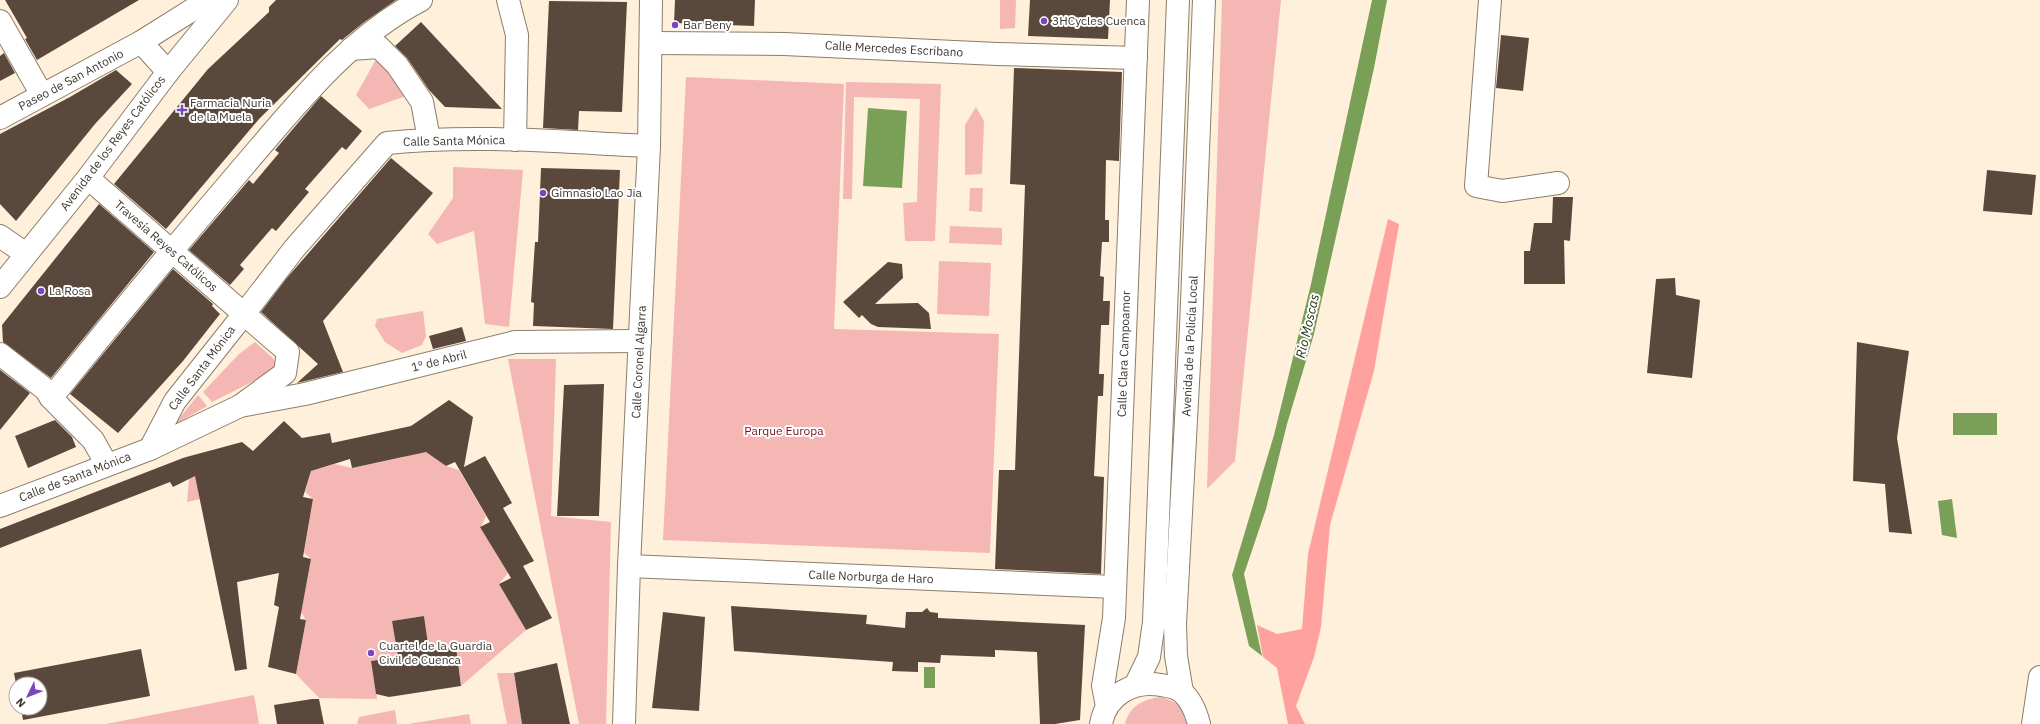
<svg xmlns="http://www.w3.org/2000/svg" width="2040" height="724" font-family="'IBM Plex Sans',sans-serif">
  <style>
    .green { fill: #f5b7b4 }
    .forest { fill: #ffa29f }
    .water { fill: #7aa057 }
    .building { fill: #5b483d }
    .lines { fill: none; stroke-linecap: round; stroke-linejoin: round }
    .minor-casing { stroke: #8b7e6b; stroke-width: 24 }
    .major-casing { stroke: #8b7e6b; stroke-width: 24 }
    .minor { stroke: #fff; stroke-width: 22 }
    .major { stroke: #fff; stroke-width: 22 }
    .poi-dot { fill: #7a46bd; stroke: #fff; stroke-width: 1.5 }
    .labels { text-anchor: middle; stroke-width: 4; stroke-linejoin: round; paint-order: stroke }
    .poi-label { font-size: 12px; fill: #3d3830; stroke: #fff; text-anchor: start }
    .street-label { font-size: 12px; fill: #3d3830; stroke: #fff }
    .park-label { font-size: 12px; fill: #7a0d1c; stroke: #fff }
    .water-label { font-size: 13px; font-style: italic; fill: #203010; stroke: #fff }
  </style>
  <rect width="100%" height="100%" fill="#fef0db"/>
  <!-- green -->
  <g class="green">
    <polygon points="1000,0 1016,0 1015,28 1000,29"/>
    <polygon points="1222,0 1281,0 1235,461 1207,489"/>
    <polygon points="378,56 406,96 369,109 356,95"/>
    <polygon points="686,77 844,84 834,329 999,334 990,553 663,540"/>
    <polygon points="846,82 941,84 935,241 905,241 903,203 917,202 920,99 854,97 852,199 843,199"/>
    <polygon points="976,107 984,121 982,174 965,175 965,125"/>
    <polygon points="453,167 523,170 509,327 485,324 474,231 437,244 428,234 453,198"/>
    <polygon points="970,188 983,188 982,212 969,211"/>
    <polygon points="950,226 1002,228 1002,245 949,243"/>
    <polygon points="939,261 991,263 989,316 937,314"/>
    <polygon points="423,311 426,336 422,345 402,353 385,342 375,326 377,319"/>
    <polygon points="255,342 275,360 275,368 264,376 212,402 203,392 239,354"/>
    <polygon points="508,359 556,359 551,516 611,522 606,724 579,724"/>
    <polygon points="198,395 207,406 173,426"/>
    <polygon points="419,447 446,466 459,470 486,516 481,527 508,573 499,584 526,630 461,686 456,647 429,651 424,616 392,621 398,657 371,661 377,699 319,698 296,674 306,620 301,612 311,559 304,553 313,499 305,492 311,471 335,464 352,468 405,457"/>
    <polygon points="212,450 200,499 187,502 189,479 185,457"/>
    <polygon points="497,673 514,673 522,724 507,724"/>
    <polygon points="254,695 259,724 106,724"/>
    <path d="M1160 697C1176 700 1185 709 1191 724H1125C1129 706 1144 699 1160 697Z"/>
    <polygon points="395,710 397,724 357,724 359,717"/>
    <polygon points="469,714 471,724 408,724"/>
  </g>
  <!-- forest -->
  <polygon class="forest" points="1388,219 1399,224 1374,371 1330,525 1321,627 1314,657 1296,706 1305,724 1288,724 1277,668 1263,657 1257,625 1277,634 1302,629 1308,554"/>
  <!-- water -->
  <g class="water">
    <polygon points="1372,0 1387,0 1374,68 1314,334 1287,424 1266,509 1244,574 1262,656 1249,646 1232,575 1274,435 1311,284"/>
    <polygon points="868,108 907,111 902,188 863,186"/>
    <rect x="1953" y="413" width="44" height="22"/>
    <polygon points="1952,499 1957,538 1942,535 1938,501"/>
    <rect x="924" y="667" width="11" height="21"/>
  </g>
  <!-- building -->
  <g class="building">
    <polygon points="5,0 139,0 37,60 25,39 27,38"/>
    <polygon points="276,0 396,0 363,23 342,40 340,39 259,119 166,229 114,184 208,69 269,12 269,7"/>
    <polygon points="675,0 755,0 754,26 674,23"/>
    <polygon points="1030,0 1110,0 1108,39 1028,36"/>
    <polygon points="549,1 627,2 622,112 579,111 578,130 543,128"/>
    <polygon points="421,22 502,109 445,107 429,90 407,58 395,46"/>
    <polygon points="1501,35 1529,38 1523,91 1496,88"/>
    <polygon points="4,53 15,73 0,81 0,56"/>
    <polygon points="1014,68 1122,72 1119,161 1106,160 1105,220 1109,220 1109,242 1102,242 1100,276 1104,277 1103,301 1110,301 1109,325 1101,325 1099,374 1104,374 1103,396 1098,396 1094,476 1104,477 1101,574 995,569 999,470 1015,470 1025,185 1010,184"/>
    <polygon points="116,70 132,84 95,124 16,221 0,204 0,134 70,97"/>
    <polygon points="321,96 362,131 346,150 342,147 305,189 309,192 276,231 272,228 240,265 244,269 230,285 189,250 249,180 253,184 279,153 275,150"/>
    <polygon points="391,158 433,193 323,321 343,372 297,383 318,364 261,312 286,279"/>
    <polygon points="541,168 620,170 613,329 533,326 534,303 531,302 535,242 538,242"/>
    <polygon points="1987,170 2036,175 2032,215 1983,211"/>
    <polygon points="1553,197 1573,197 1570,241 1564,240 1565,284 1524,284 1524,251 1530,251 1534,223 1552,223"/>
    <polygon points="99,204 154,252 51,378 3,342 2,325"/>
    <polygon points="888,262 902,264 903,278 875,304 918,303 929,313 931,329 878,327 871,324 862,315 859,318 843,302"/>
    <polygon points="173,269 213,304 212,306 220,314 183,361 118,433 70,394"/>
    <polygon points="1675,278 1676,295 1700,300 1692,378 1647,373 1656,279"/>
    <polygon points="462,327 466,341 433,349 429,336"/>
    <polygon points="1857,342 1909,351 1897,438 1912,534 1889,532 1885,484 1853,481"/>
    <polygon points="0,370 30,393 0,430"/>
    <polygon points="604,384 599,516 557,516 564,385"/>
    <polygon points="449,400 473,417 464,467 485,456 512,503 503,508 534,561 523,566 552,618 526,630 499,584 511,578 480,527 490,522 455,462 446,466 426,452 352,468 350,459 311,471 303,497 313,499 303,557 311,559 300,619 306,620 296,674 268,667 279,607 274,605 279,573 237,582 247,669 235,671 195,476 173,487 170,482 0,548 0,529 183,458 242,442 253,451 284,421 302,438 330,433 332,443 411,426"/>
    <polygon points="55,420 72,437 76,447 28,468 15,436"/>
    <polygon points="731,606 867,615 866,624 905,628 906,612 922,612 927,608 930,612 938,613 938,618 1085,625 1080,720 1055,724 1040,724 1037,652 995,650 995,657 941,655 940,663 918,662 918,672 892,671 893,662 734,651"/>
    <polygon points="663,612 705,617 699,711 652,708"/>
    <polygon points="424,616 429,651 456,647 461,686 389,697 376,694 371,661 398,657 392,621"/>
    <polygon points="141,649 150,696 23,720 21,708 40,708 40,684 16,684 14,673"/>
    <polygon points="557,663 570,724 522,724 514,673"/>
    <polygon points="312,699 319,699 324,724 277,724 274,705"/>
  </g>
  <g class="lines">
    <defs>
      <g id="minor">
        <polyline points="508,0 517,35 515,140"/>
        <polyline points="1490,0 1476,186 1502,191 1558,183"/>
        <polyline points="0,21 42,95"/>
        <polyline points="141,42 168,72"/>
        <polyline points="651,43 784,44 997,54 1136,58"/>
        <polyline points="351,49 379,47 397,65 422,102 429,139"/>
        <polyline points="0,118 141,42 208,0"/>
        <path d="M88 178 244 314 294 249 387 143C474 134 562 142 649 146"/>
        <polyline points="0,236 26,254"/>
        <polygon points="244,314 288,352 285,373 240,406 150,449 175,401"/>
        <polyline points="0,354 45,389 51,398 93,440 107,465"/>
        <path d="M51 398C114 320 178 243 243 167 296 105 348 38 421 0"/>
        <polyline points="240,406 305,394 515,342 640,341"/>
        <polyline points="0,506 150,449"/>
        <polyline points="629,566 1114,587"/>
        <polyline points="1107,706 1103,686 1114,618 1138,0"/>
        <polyline points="624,724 629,566 649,146 651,0"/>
        <polyline points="2033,724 2040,677"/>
      </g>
      <g id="major">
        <polyline points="0,287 88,178 168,72 227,0"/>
        <polyline points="1136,684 1149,657 1154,622 1178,0"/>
        <polyline points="1182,692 1176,656 1175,624 1191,327 1204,0"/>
        <path d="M1101 724C1106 695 1133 680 1161 685 1168 686 1176 687 1182 692 1191 700 1196 712 1199 724"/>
      </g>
    </defs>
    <!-- minor casing -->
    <use href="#minor" class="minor-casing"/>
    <!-- major casing -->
    <use href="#major" class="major-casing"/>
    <!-- minor -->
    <use href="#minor" class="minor"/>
    <!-- major -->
    <use href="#major" class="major"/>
  </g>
  <!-- markers -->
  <g class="poi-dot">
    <circle cx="1044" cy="21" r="4"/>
    <circle cx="675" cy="25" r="4"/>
    <path d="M180 104h4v4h4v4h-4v4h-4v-4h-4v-4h4z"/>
    <circle cx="543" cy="193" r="4"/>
    <circle cx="41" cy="291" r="4"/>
    <circle cx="371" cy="653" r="4"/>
  </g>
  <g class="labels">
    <!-- poi labels -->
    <g class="poi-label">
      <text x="1052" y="25">3HCycles Cuenca</text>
      <text x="683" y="29">Bar Beny</text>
      <text x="190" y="107">Farmacia Nuria<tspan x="190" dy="14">de la Muela</tspan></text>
      <text x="551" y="197">Gimnasio Lao Jia</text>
      <text x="49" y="295">La Rosa</text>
      <text x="379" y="650">Cuartel de la Guardia<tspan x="379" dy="14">Civil de Cuenca</tspan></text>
    </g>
    <!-- street labels -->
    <g class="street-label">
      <text transform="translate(894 49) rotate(3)" y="4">Calle Mercedes Escribano</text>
      <text transform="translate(71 80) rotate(-28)" y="4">Paseo de San Antonio</text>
      <text transform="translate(454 141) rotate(-1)" y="4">Calle Santa Mónica</text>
      <text transform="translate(113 143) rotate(-53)" y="4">Avenida de los Reyes Católicos</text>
      <text transform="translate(166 246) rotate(41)" y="4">Travesía Reyes Católicos</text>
      <text transform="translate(1190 346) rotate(-87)" y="4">Avenida de la Policía Local</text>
      <text transform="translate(1124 354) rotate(-88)" y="4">Calle Clara Campoamor</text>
      <text transform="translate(439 361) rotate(-14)" y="4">1º de Abril</text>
      <text transform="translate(639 362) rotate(-87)" y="4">Calle Coronel Algarra</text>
      <text transform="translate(202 368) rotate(-53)" y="4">Calle Santa Mónica</text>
      <text transform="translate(75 477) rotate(-21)" y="4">Calle de Santa Mónica</text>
      <text transform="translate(871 577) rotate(2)" y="4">Calle Norburga de Haro</text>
    </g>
    <!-- park labels -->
    <g class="park-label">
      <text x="784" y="435">Parque Europa</text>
    </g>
    <!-- water labels -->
    <g class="water-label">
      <text transform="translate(1307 326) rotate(-77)" y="5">Rio Moscas</text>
    </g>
  </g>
  <!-- north arrow -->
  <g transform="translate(28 696) rotate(227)"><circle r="19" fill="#ffffff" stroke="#b1afac"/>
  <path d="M0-3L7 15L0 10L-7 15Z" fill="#7a46bd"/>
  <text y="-6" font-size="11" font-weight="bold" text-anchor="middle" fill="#3d3830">N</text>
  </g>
</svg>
